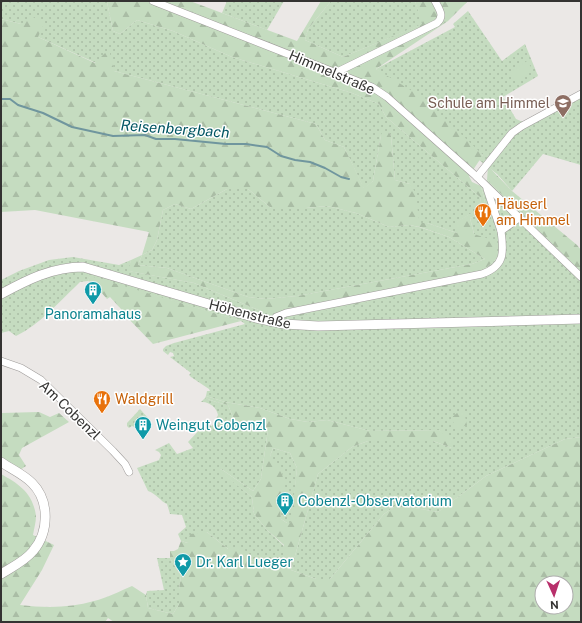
<svg xmlns="http://www.w3.org/2000/svg" width="582" height="623" font-family="'Public Sans',sans-serif">
  <style>
    .green { fill: url(#green-dots) }
    .forest { fill: url(#forest-firs); fill-rule: evenodd }
    .pitch { fill: #c5dcc0 }
    .lines { fill: none; stroke-linecap: round; stroke-linejoin: round }
    .stream { stroke: #70969e; stroke-width: 2 }
    .minor-casing { stroke: #9f9c9a; stroke-width: 8 }
    .tertiary-casing { stroke: #9f9c9a; stroke-width: 10 }
    .minor { stroke: #fff; stroke-width: 7 }
    .tertiary { stroke: #fff; stroke-width: 9 }
    .labels { text-anchor: middle; stroke-width: 3; stroke-linejoin: round; paint-order: stroke }
    .street-label { font-size: 14px; fill: #343332; stroke: #fff }
    .education-label { font-size: 14px; fill: #785e54; stroke: #fff; text-anchor: end }
    .food-label { font-size: 14px; fill: #c56008; stroke: #fff; text-anchor: start }
    .culture-label { font-size: 14px; fill: #0d838f; stroke: #fff; text-anchor: start }
    .water-label { font-size: 15px; font-style: italic; fill: #005562; stroke: #fff }
  </style>
  <defs>
    <pattern id="green-dots" width="8" height="8" patternUnits="userSpaceOnUse"><rect width="8" height="8" fill="#c5dcc0"/><path d="M2 2h.1M6 6h.1" fill="none" stroke="#aabda5" stroke-width="1.8" stroke-linecap="round"/></pattern>
    <pattern id="forest-firs" width="22" height="20" patternUnits="userSpaceOnUse"><rect width="22" height="20" fill="#c5dcc0"/><path d="M5 1l3.5 6h-7zM16 11l3.5 6h-7z" fill="#aabda5"/></pattern>
  </defs>
  <rect width="100%" height="100%" fill="#ebe8e6"/>
  <!-- green -->
  <g class="green">
    <polygon points="1,1 107,2 113,31 120,34 137,20 173,31 232,57 352,93 379,104 386,117 480,197 482,207 457,222 457,233 427,223 415,223 410,184 395,180 391,136 389,132 381,135 373,181 364,189 344,147 325,140 316,124 114,71 38,37 21,24 1,19"/>
    <polygon points="227,1 284,1 267,30 222,13"/>
    <polygon points="331,1 415,1 423,24 343,57 305,40 308,29"/>
    <polygon points="468,11 502,61 525,44 538,76 503,97 516,119 523,122 581,91 581,165 543,154 512,191 497,174 479,160 483,155 376,69 455,27 453,24"/>
    <path d="M487 180 581 272V437L565 439 486 476 438 512 397 505 384 514 330 579H316L291 570 318 474 352 447 368 441H433L452 448 439 430 370 431 327 420 308 422 290 419 260 408 225 402 206 396 207 391H210L209 389 191 377 189 375 191 373 170 357 174 356 173 353 170 352 168 355 163 351V349L166 346 174 343 245 324 241 321 90 277 88 281 80 282 76 286C57 304 40 324 16 336L9 331 1 333V280L19 271 49 260 73 257 119 265 131 260 129 271 194 283 261 311 486 277V268L496 259 474 234 470 218 487 211 481 186Z"/>
    <polygon points="227,189 248,189 271,208 306,208 327,206 356,213 389,227 409,225 419,227 449,237 485,259 472,264 297,296 266,299 248,297 167,268 138,265 142,255 152,250 157,240 163,210 175,204 191,209"/>
    <path d="M205 398 216 402 228 405 236 424 268 429 261 479 253 491 221 469 220 471 252 497 254 514 267 530 284 546V556L276 567 250 561 228 549 207 532 188 543 181 541 178 534 186 527 182 515 170 514 167 504C160 501 157 494 148 491L137 468 159 460 161 455 159 452 155 450 169 443 177 454 193 448 188 442 205 424 212 426 218 415C217 408 209 401 201 402Z"/>
    <polygon points="140,409 149,419 149,422 137,428 132,426 129,428 127,426 127,423"/>
    <polygon points="273,448 290,453 297,468 292,523 287,523 281,519 270,456"/>
    <polygon points="157,558 170,558 181,576 179,589 179,604 173,614 148,608 146,595 147,591 164,590"/>
  </g>
  <!-- forest -->
  <g class="forest">
    <path d="M113 1H190L297 41 321 1H331L308 29 305 40 343 57 422 24 415 1H468L448 21 376 69 422 97 483 155 469 176 472 182 481 186 487 211 470 218 474 234 495 241 496 259 486 268V277L470 282 294 317 261 311 194 283 128 271 131 260 142 255 149 232 35 210 1 212V19L21 24 33 17 44 24 38 37 95 63 109 49 114 71 316 124 325 140 344 147 364 188 373 181 381 135 383 131 389 132 391 136 395 180 410 184 415 192 419 219 415 223H427L457 233 456 222 482 207 480 197 386 117 379 104 352 93 232 57 173 31 137 20 120 34 113 31 107 2ZM227 189H248L271 208H306L327 206 356 213 389 227 409 225 420 227 449 237 485 259 472 264 297 296 266 299 248 297 167 268 138 265 142 255 152 250 157 240 163 210 175 204 191 209Z"/>
    <polygon points="488,166 512,191 577,245 581,250 581,272 487,180"/>
    <polygon points="90,276 241,321 153,344 121,311 121,309 110,297 107,299 93,283 88,281"/>
    <path d="M206 396 225 402 260 408 290 419 308 422 327 420 370 431 439 430 452 441V448L433 441H368L352 447 318 474 291 570 316 579H330L384 514 397 505 438 512 486 476 565 439 581 437V622H114L108 618 105 622H1V474C19 484 33 493 36 516 36 522 34 529 33 535L54 545 42 570 20 605C46 608 70 608 94 601 107 598 120 591 132 586L146 595 148 608 173 614 179 604V589L181 576 170 558V551H174L178 549 181 541 188 543 190 534 207 532 228 549 244 548 250 561 276 567 284 556V545L267 530 254 514 252 497 219 471 221 469 253 491 261 479 268 429 236 424 228 405 216 402 205 398ZM273 448 290 453 297 468 291 523H287L281 519 280 510 285 504 282 469 270 456ZM542 583H566V607H542Z"/>
    <polygon points="463,408 467,425 457,429 451,418"/>
    <polygon points="39,412 50,417 59,413 69,422 22,448 19,455 26,466 20,470 1,458 1,413"/>
  </g>
  <!-- pitch -->
  <polygon class="pitch" points="527,61 533,70 516,81 509,73"/>
  <g class="lines">
    <!-- stream -->
    <polyline class="stream" points="1,99 10,99 18,105 43,113 72,127 113,136 145,135 156,139 175,139 226,144 246,144 267,147 281,156 295,160 310,162 325,168 341,177 349,179"/>
    <defs>
      <g id="minor">
        <polyline points="153,1 372,87 387,97 477,177 581,277"/>
        <path d="M335 73 437 23C445 16 439 9 435 1"/>
        <polyline points="477,177 512,133 522,126 581,94"/>
        <polyline points="487,189 501,231"/>
        <path d="M272 322 276 317 286 313 482 274C505 266 504 252 501 231L519 218"/>
        <polyline points="1,361 21,368 41,380 113,451 125,464 129,472"/>
      </g>
      <g id="tertiary">
        <path d="M1 294C27 280 52 267 83 267L256 318 284 324 318 326 581 319"/>
        <path d="M1 462C11 469 23 474 32 483 50 501 49 532 33 551 25 561 12 567 1 574"/>
      </g>
    </defs>
    <!-- minor casing -->
    <use href="#minor" class="minor-casing"/>
    <!-- tertiary casing -->
    <use href="#tertiary" class="tertiary-casing"/>
    <!-- minor -->
    <use href="#minor" class="minor"/>
    <!-- tertiary -->
    <use href="#tertiary" class="tertiary"/>
  </g>
  <!-- icons -->
  <defs>
    <symbol id="school-pin" viewBox="-11 -11 22 30"><path d="M0 17L-7.5 6A9.5 9.5 0 1 1 7.5 6Z" fill="#8d6e63" stroke="#fff"/><path d="M0-5L7-2L0 1L-7-2ZM-4 1L0 2.5L4 1V4Q0 6-4 4Z" fill="#fff"/></symbol>
    <symbol id="restaurant-pin" viewBox="-11 -11 22 30"><path d="M0 17L-7.5 6A9.5 9.5 0 1 1 7.5 6Z" fill="#e8710a" stroke="#fff"/><path d="M-5-6h1v4h1v-4h1v4h1v-4h1v5L-1.5 .5V6h-2V.5L-5-1ZM5-6V6H3V1.5H1.5Q1.5-4 5-6Z" fill="#fff"/></symbol>
    <symbol id="building-pin" viewBox="-11 -11 22 30"><path d="M0 17L-7.5 6A9.5 9.5 0 1 1 7.5 6Z" fill="#0f9aa8" stroke="#fff"/><path d="M-4-6H4V6H1V3H-1V6H-4ZM-2.5-4.3h1.7v1.8h-1.7ZM.8-4.3h1.7v1.8H.8ZM-2.5-1h1.7V.8h-1.7ZM.8-1h1.7V.8H.8Z" fill="#fff"/></symbol>
    <symbol id="sight-pin" viewBox="-11 -11 22 30"><path d="M0 17L-7.5 6A9.5 9.5 0 1 1 7.5 6Z" fill="#0f9aa8" stroke="#fff"/><path d="M0-6L1.8-2.2L6-1.7L2.9 1.2L3.7 5.4L0 3.3L-3.7 5.4L-2.9 1.2L-6-1.7L-1.8-2.2Z" fill="#fff"/></symbol>
  </defs>
  <g fill-rule="evenodd">
    <use href="#school-pin" x="553" y="93" width="20" height="27"/>
    <use href="#restaurant-pin" x="473" y="202" width="20" height="27"/>
    <use href="#building-pin" x="83" y="280" width="20" height="27"/>
    <use href="#restaurant-pin" x="92" y="389" width="20" height="27"/>
    <use href="#building-pin" x="133" y="415" width="20" height="27"/>
    <use href="#building-pin" x="275" y="491" width="20" height="27"/>
    <use href="#sight-pin" x="173" y="552" width="20" height="27"/>
  </g>
  <g class="labels">
    <!-- street labels -->
    <g class="street-label">
      <text transform="translate(332 72) rotate(23)" y="5">Himmelstraße</text>
      <text transform="translate(250 314) rotate(14)" y="5">Höhenstraße</text>
      <text transform="translate(70 410) rotate(44)" y="5">Am Cobenzl</text>
    </g>
    <!-- education labels -->
    <g class="education-label">
      <text x="550" y="108">Schule am Himmel</text>
    </g>
    <!-- food labels -->
    <g class="food-label">
      <text x="496" y="209">Häuserl<tspan x="496" dy="16">am Himmel</tspan></text>
      <text x="115" y="404">Waldgrill</text>
    </g>
    <!-- culture labels -->
    <g class="culture-label">
      <text x="93" y="319" text-anchor="middle">Panoramahaus</text>
      <text x="156" y="430">Weingut Cobenzl</text>
      <text x="298" y="506">Cobenzl-Observatorium</text>
      <text x="196" y="567">Dr. Karl Lueger</text>
    </g>
    <!-- water labels -->
    <g class="water-label">
      <text transform="translate(175 129) rotate(4)" y="5">Reisenbergbach</text>
    </g>
  </g>
  <!-- border -->
  <rect width="582" height="623" fill="none" stroke="#343332" stroke-width="4"/>
  <!-- north arrow -->
  <g transform="translate(554 595) rotate(177)"><circle r="19" fill="#ffffff" stroke="#aeadad"/>
  <path d="M0-3L7 15L0 10L-7 15Z" fill="#b82f6b"/>
  <text y="-6" font-size="11" font-weight="bold" text-anchor="middle" fill="#343332">N</text>
  </g>
</svg>
